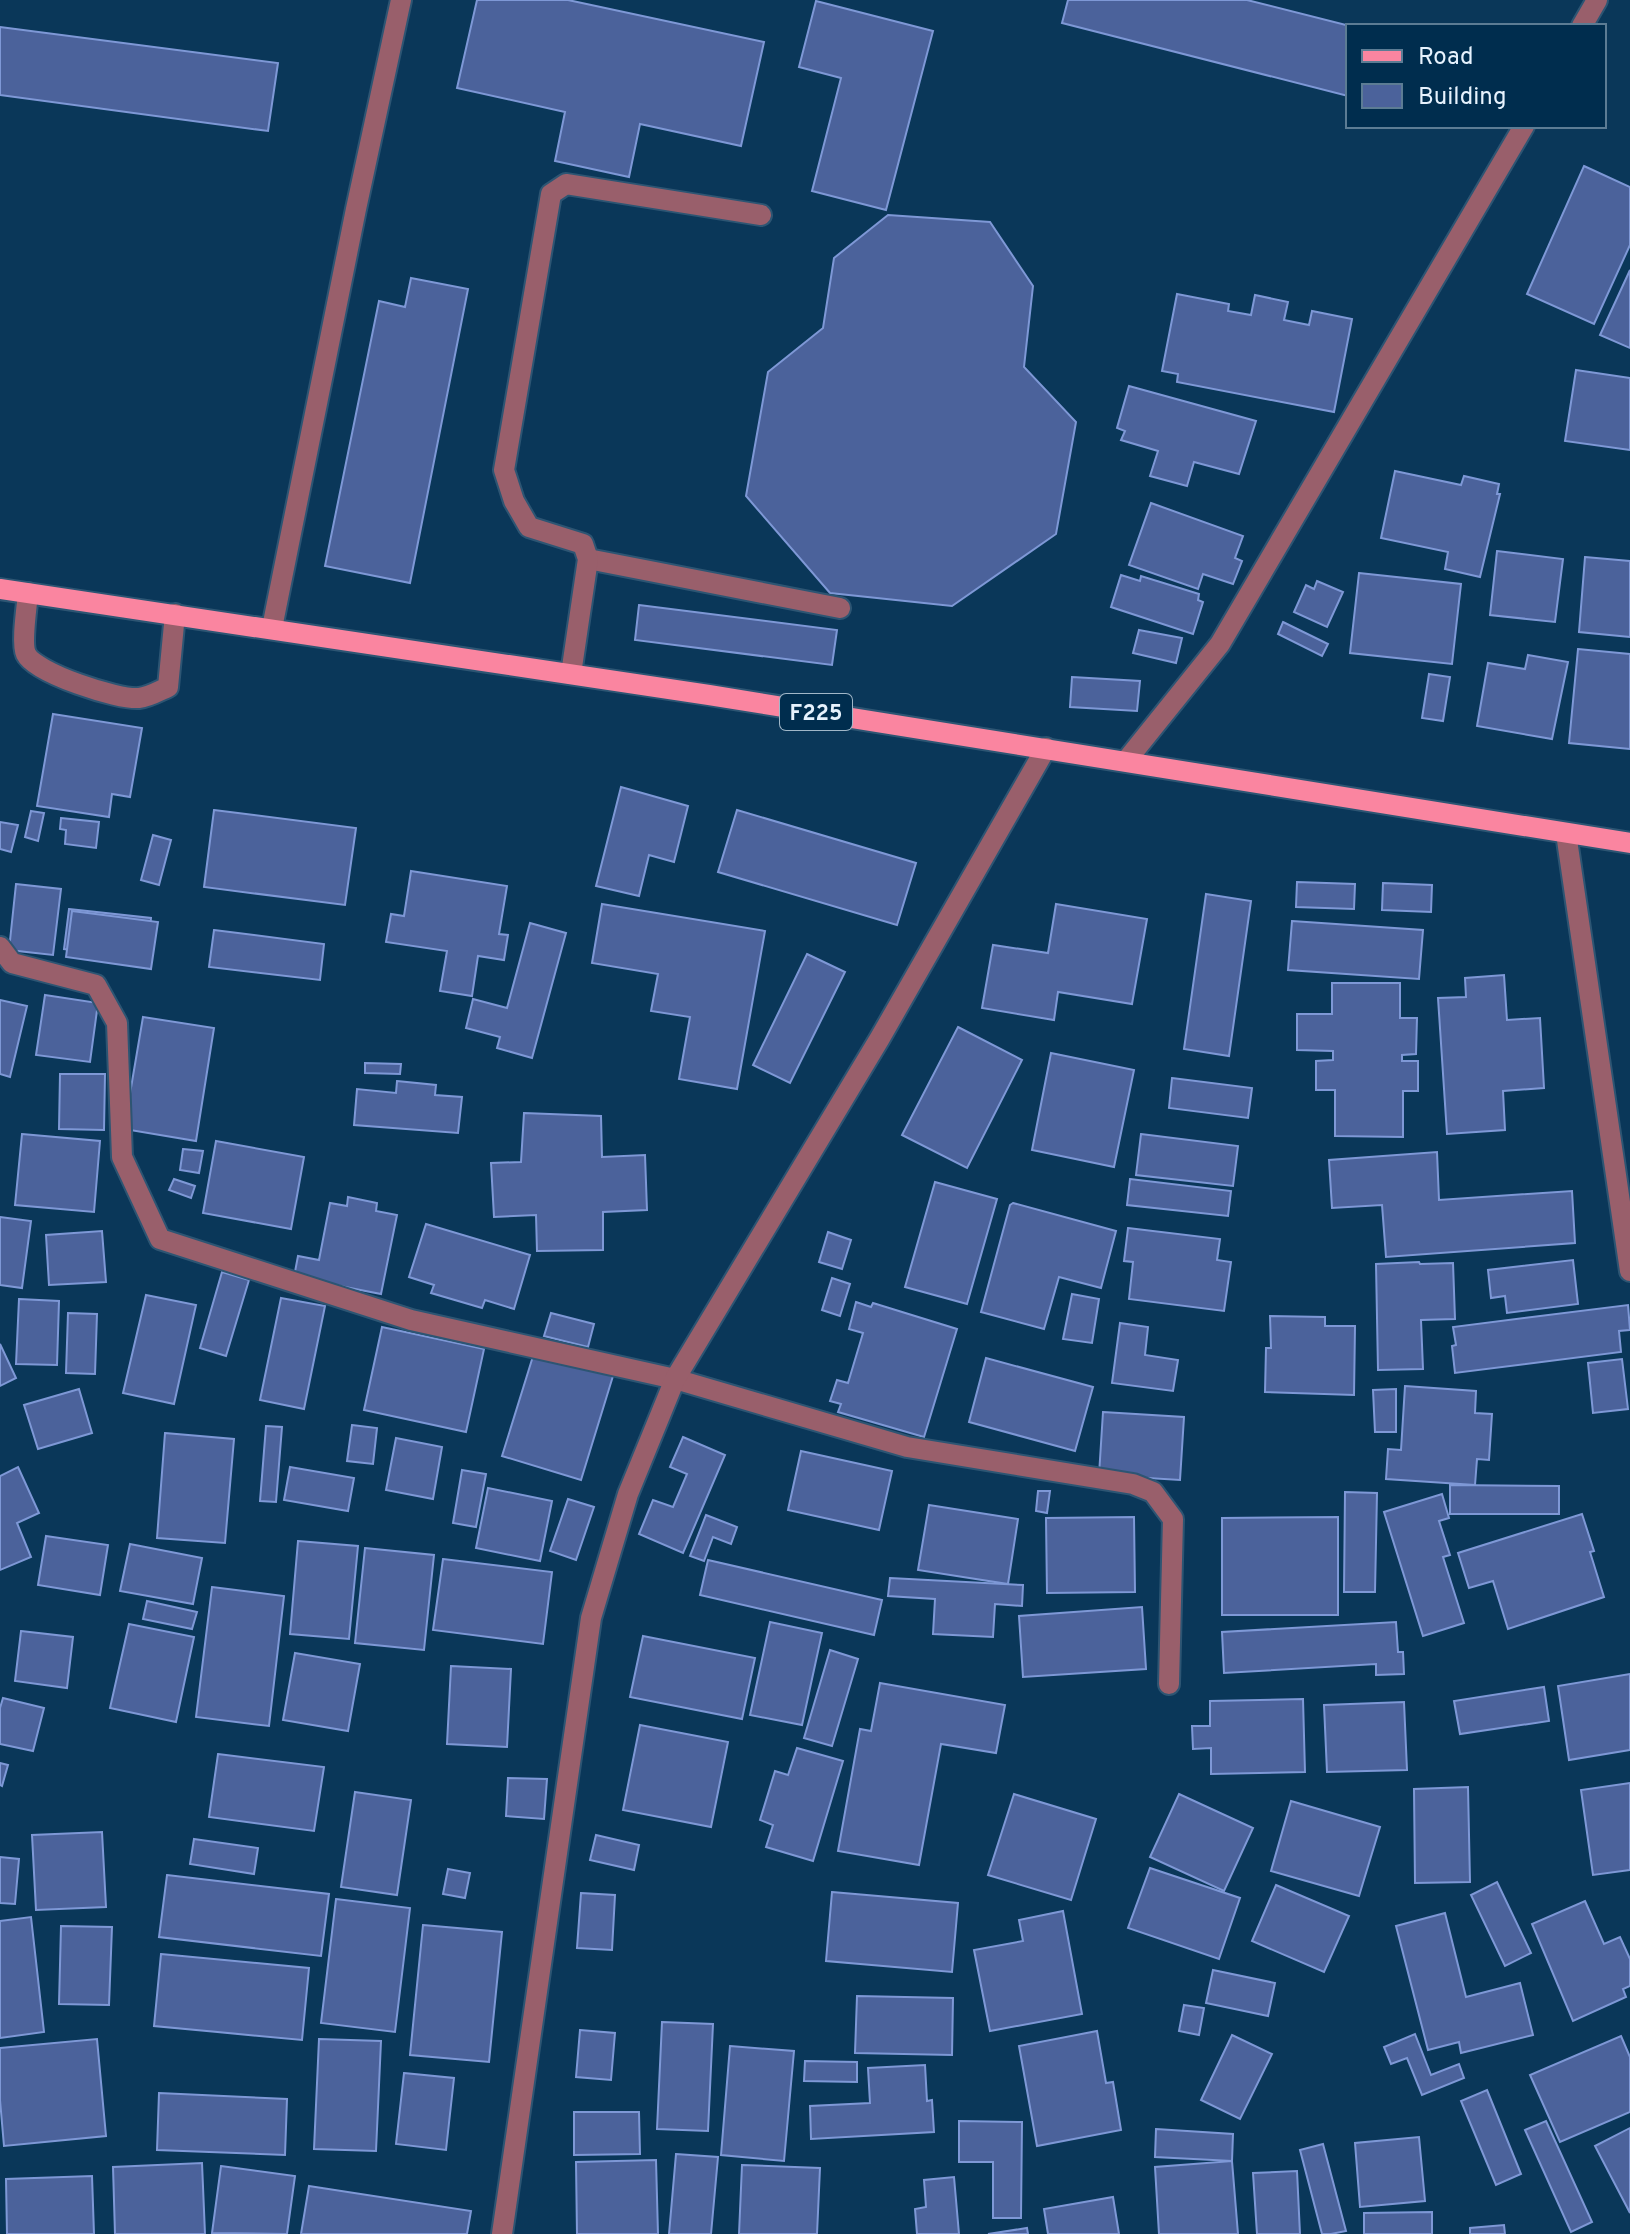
<svg xmlns="http://www.w3.org/2000/svg" width="1630" height="2234" font-family="Overpass,sans-serif">
  <style>
    .building { fill: #4b629b; stroke: #7e98d6; stroke-width: 2 }
    .lines { fill: none; stroke-linecap: round; stroke-linejoin: round }
    .minor-casing { stroke: #2d5573; stroke-width: 24 }
    .major-casing { stroke: #2d5573; stroke-width: 24 }
    .minor { stroke: #995f6b; stroke-width: 20 }
    .major { stroke: #fa85a0; stroke-width: 20 }
    .labels { text-anchor: middle; stroke-width: 7; stroke-linejoin: round; paint-order: stroke }
    .shield { fill: #002d4e; stroke: #a1b7c8; stroke-width: 2 }
    .shield-label { font-size: 22px; font-weight: bold; fill: #e6f2fd }
  </style>
  <rect width="100%" height="100%" fill="#0a3759"/>
  <!-- building -->
  <g class="building">
    <polygon points="477,0 568,0 764,42 741,146 640,124 629,177 555,161 565,112 457,88"/>
    <polygon points="1068,0 1247,0 1350,26 1348,96 1062,23"/>
    <polygon points="816,1 933,31 886,210 812,191 841,78 799,67"/>
    <polygon points="0,27 278,63 268,131 0,95"/>
    <polygon points="1584,166 1630,187 1630,245 1594,324 1527,294"/>
    <polygon points="888,215 990,222 1033,286 1024,367 1076,422 1056,534 952,606 830,593 746,496 768,372 823,328 834,258"/>
    <polygon points="1630,270 1630,348 1600,335"/>
    <polygon points="411,278 468,289 410,583 325,566 379,301 405,307"/>
    <polygon points="1177,294 1229,304 1228,311 1251,315 1255,295 1288,302 1284,320 1309,325 1312,311 1352,319 1334,412 1177,382 1178,374 1162,371"/>
    <polygon points="1576,370 1630,378 1630,450 1565,441"/>
    <polygon points="1129,386 1256,421 1239,474 1194,462 1187,486 1150,476 1158,451 1121,440 1125,431 1117,428"/>
    <polygon points="1395,471 1461,485 1464,476 1499,484 1497,494 1500,494 1480,577 1445,569 1448,552 1381,538"/>
    <polygon points="1151,503 1243,536 1235,558 1242,561 1233,584 1203,574 1198,589 1129,565"/>
    <polygon points="1497,551 1563,559 1555,622 1490,615"/>
    <polygon points="1585,557 1630,561 1630,637 1579,632"/>
    <polygon points="1359,573 1461,584 1452,664 1350,653"/>
    <polygon points="1121,575 1140,581 1141,576 1199,594 1198,600 1203,602 1193,634 1111,607"/>
    <polygon points="1317,581 1343,592 1327,627 1294,612 1306,585 1314,589"/>
    <polygon points="639,605 837,630 832,665 635,640"/>
    <polygon points="1283,622 1328,644 1322,656 1278,634"/>
    <polygon points="1139,630 1182,638 1176,663 1133,653"/>
    <polygon points="1578,649 1630,654 1630,749 1569,743"/>
    <polygon points="1528,655 1568,662 1552,739 1477,726 1488,663 1525,669"/>
    <polygon points="1429,674 1450,677 1443,721 1422,718"/>
    <polygon points="1072,677 1140,681 1137,711 1070,707"/>
    <polygon points="53,714 142,728 130,797 112,794 109,817 37,806"/>
    <polygon points="621,787 688,806 674,862 649,855 639,896 596,886"/>
    <polygon points="214,810 356,828 345,905 204,887"/>
    <polygon points="737,810 916,863 897,925 718,872"/>
    <polygon points="31,811 44,813 38,841 25,837"/>
    <polygon points="61,818 99,822 96,848 65,844 66,830 60,829"/>
    <polygon points="0,822 18,825 11,852 0,849"/>
    <polygon points="153,835 171,840 159,885 141,880"/>
    <polygon points="411,871 507,886 499,934 508,935 504,960 478,956 472,996 440,991 447,951 386,942 391,914 404,916"/>
    <polygon points="1297,882 1355,884 1354,909 1296,907"/>
    <polygon points="1383,883 1432,885 1431,912 1382,910"/>
    <polygon points="16,884 61,889 53,955 9,950"/>
    <polygon points="1206,894 1251,901 1229,1056 1184,1049"/>
    <polygon points="602,904 765,931 737,1089 679,1079 690,1017 651,1011 658,974 592,963"/>
    <polygon points="1056,904 1147,919 1132,1004 1058,992 1054,1020 982,1008 993,945 1048,953"/>
    <polygon points="69,909 151,918 147,958 64,949"/>
    <polygon points="72,911 158,922 151,969 66,957"/>
    <polygon points="1292,921 1423,930 1419,979 1288,970"/>
    <polygon points="530,923 566,933 532,1058 497,1048 500,1037 466,1028 473,999 507,1008"/>
    <polygon points="214,930 324,944 320,980 209,967"/>
    <polygon points="807,954 845,972 790,1083 753,1065"/>
    <polygon points="1504,975 1507,1020 1540,1018 1544,1088 1503,1091 1505,1130 1447,1134 1438,998 1466,997 1465,978"/>
    <polygon points="1332,983 1400,983 1400,1018 1417,1018 1416,1054 1402,1055 1402,1061 1418,1061 1418,1091 1403,1091 1403,1137 1335,1136 1335,1090 1316,1090 1316,1061 1333,1060 1333,1051 1297,1050 1297,1014 1332,1014"/>
    <polygon points="45,995 98,1003 90,1062 36,1055"/>
    <polygon points="0,1000 27,1006 10,1077 0,1074"/>
    <polygon points="143,1017 214,1028 196,1141 124,1129"/>
    <polygon points="958,1027 1022,1060 967,1168 902,1135"/>
    <polygon points="1051,1053 1134,1070 1114,1167 1032,1150"/>
    <polygon points="365,1063 401,1064 400,1074 365,1073"/>
    <polygon points="60,1074 105,1074 104,1130 59,1129"/>
    <polygon points="1172,1078 1252,1088 1248,1118 1169,1108"/>
    <polygon points="397,1081 436,1085 435,1095 462,1097 458,1133 354,1125 357,1089 396,1093"/>
    <polygon points="524,1113 601,1116 602,1157 645,1155 647,1210 603,1212 603,1250 537,1251 536,1215 494,1217 491,1163 521,1162"/>
    <polygon points="22,1134 100,1141 94,1212 15,1205"/>
    <polygon points="1141,1134 1238,1146 1233,1186 1136,1175"/>
    <polygon points="216,1141 304,1157 291,1229 203,1213"/>
    <polygon points="183,1149 203,1151 199,1173 180,1170"/>
    <polygon points="1437,1152 1439,1200 1572,1191 1575,1243 1386,1257 1382,1205 1332,1208 1329,1160"/>
    <polygon points="174,1179 195,1186 191,1198 169,1190"/>
    <polygon points="1130,1179 1231,1191 1228,1216 1127,1205"/>
    <polygon points="935,1182 997,1199 967,1304 905,1287"/>
    <polygon points="348,1197 377,1203 376,1211 397,1215 381,1294 294,1277 298,1256 319,1260 330,1203 347,1206"/>
    <polygon points="1013,1203 1116,1231 1101,1288 1059,1277 1044,1329 981,1312 1010,1205"/>
    <polygon points="0,1217 31,1221 22,1288 0,1285"/>
    <polygon points="426,1224 530,1255 514,1309 485,1300 482,1308 431,1293 434,1285 409,1277"/>
    <polygon points="1128,1228 1220,1239 1217,1260 1231,1262 1224,1311 1129,1299 1133,1262 1124,1261"/>
    <polygon points="102,1231 106,1282 49,1285 46,1235"/>
    <polygon points="828,1232 851,1240 842,1269 819,1262"/>
    <polygon points="1573,1260 1578,1304 1507,1313 1505,1296 1491,1298 1488,1270"/>
    <polygon points="1419,1262 1420,1264 1453,1263 1455,1319 1421,1320 1423,1369 1378,1370 1376,1264"/>
    <polygon points="222,1272 249,1280 226,1356 200,1348"/>
    <polygon points="832,1278 850,1284 840,1316 822,1310"/>
    <polygon points="1072,1294 1099,1299 1092,1343 1063,1339"/>
    <polygon points="146,1295 196,1305 174,1404 123,1393"/>
    <polygon points="281,1298 325,1306 304,1409 260,1400"/>
    <polygon points="19,1299 59,1301 57,1365 16,1364"/>
    <polygon points="856,1302 871,1307 873,1303 957,1329 924,1437 838,1412 841,1404 830,1401 837,1380 848,1383 863,1333 849,1329"/>
    <polygon points="1628,1305 1630,1330 1619,1331 1621,1352 1455,1373 1452,1346 1456,1345 1453,1327"/>
    <polygon points="68,1313 97,1314 95,1374 66,1373"/>
    <polygon points="551,1313 594,1324 588,1347 544,1336"/>
    <polygon points="1270,1316 1325,1317 1325,1326 1355,1326 1354,1395 1265,1392 1266,1348 1271,1348"/>
    <polygon points="1120,1323 1148,1327 1145,1355 1178,1360 1173,1391 1112,1383"/>
    <polygon points="382,1327 484,1349 466,1432 364,1410"/>
    <polygon points="0,1344 16,1378 0,1386"/>
    <polygon points="534,1353 613,1376 581,1480 502,1456"/>
    <polygon points="986,1358 1093,1387 1075,1451 969,1422"/>
    <polygon points="1622,1359 1628,1409 1593,1413 1588,1363"/>
    <polygon points="1405,1386 1476,1391 1475,1413 1492,1414 1489,1460 1477,1459 1475,1485 1386,1479 1388,1449 1401,1450"/>
    <polygon points="79,1389 92,1433 38,1449 24,1405"/>
    <polygon points="1396,1389 1396,1432 1375,1432 1373,1390"/>
    <polygon points="1103,1412 1184,1417 1180,1480 1099,1475"/>
    <polygon points="352,1425 377,1428 373,1464 347,1461"/>
    <polygon points="266,1426 282,1427 276,1502 260,1501"/>
    <polygon points="165,1433 234,1439 225,1543 157,1538"/>
    <polygon points="683,1437 725,1455 683,1553 639,1534 653,1500 673,1507 687,1474 670,1467"/>
    <polygon points="396,1438 442,1447 433,1499 386,1490"/>
    <polygon points="801,1451 892,1471 879,1530 788,1510"/>
    <polygon points="18,1467 39,1513 17,1523 31,1557 0,1570 0,1476"/>
    <polygon points="290,1467 354,1478 348,1511 284,1500"/>
    <polygon points="462,1470 486,1474 476,1527 453,1523"/>
    <polygon points="1450,1485 1559,1486 1559,1514 1450,1514"/>
    <polygon points="488,1488 552,1501 540,1561 476,1548"/>
    <polygon points="1038,1491 1050,1491 1047,1513 1036,1511"/>
    <polygon points="1345,1492 1377,1493 1375,1592 1344,1592"/>
    <polygon points="1442,1494 1449,1518 1439,1521 1450,1555 1443,1557 1464,1623 1423,1636 1384,1512"/>
    <polygon points="568,1499 594,1507 576,1560 550,1551"/>
    <polygon points="929,1505 1018,1519 1008,1584 918,1570"/>
    <polygon points="1582,1514 1594,1551 1590,1552 1604,1597 1508,1629 1493,1581 1469,1588 1458,1553"/>
    <polygon points="706,1515 737,1527 731,1544 713,1537 704,1561 690,1556"/>
    <polygon points="1134,1517 1135,1592 1047,1593 1046,1518"/>
    <polygon points="1338,1517 1338,1615 1222,1615 1222,1518"/>
    <polygon points="46,1536 108,1545 100,1595 38,1585"/>
    <polygon points="298,1541 358,1546 349,1639 290,1634"/>
    <polygon points="130,1544 202,1558 193,1604 120,1591"/>
    <polygon points="365,1548 434,1555 424,1650 355,1643"/>
    <polygon points="443,1559 552,1572 543,1644 433,1630"/>
    <polygon points="708,1560 882,1600 874,1635 700,1595"/>
    <polygon points="890,1578 1023,1585 1022,1606 995,1604 993,1637 933,1634 935,1599 888,1596"/>
    <polygon points="212,1587 284,1596 269,1726 196,1717"/>
    <polygon points="147,1601 197,1612 192,1629 143,1619"/>
    <polygon points="1142,1607 1146,1669 1023,1677 1019,1616"/>
    <polygon points="770,1622 822,1633 802,1725 750,1715"/>
    <polygon points="1396,1622 1398,1652 1403,1652 1404,1674 1376,1675 1376,1664 1224,1673 1222,1632"/>
    <polygon points="129,1624 194,1637 176,1722 110,1708"/>
    <polygon points="21,1631 73,1637 67,1688 15,1681"/>
    <polygon points="643,1636 755,1658 742,1719 630,1697"/>
    <polygon points="830,1650 858,1659 832,1746 804,1738"/>
    <polygon points="295,1653 360,1664 348,1731 283,1720"/>
    <polygon points="451,1666 511,1669 507,1747 447,1744"/>
    <polygon points="1630,1674 1630,1750 1569,1760 1558,1686"/>
    <polygon points="880,1683 1005,1705 996,1753 941,1744 919,1865 838,1851 860,1729 871,1731"/>
    <polygon points="1544,1687 1549,1721 1460,1734 1454,1701"/>
    <polygon points="3,1698 44,1708 33,1751 0,1744 0,1708"/>
    <polygon points="1303,1699 1305,1772 1211,1774 1211,1748 1193,1749 1192,1726 1210,1726 1210,1701"/>
    <polygon points="1404,1702 1407,1770 1327,1772 1324,1705"/>
    <polygon points="640,1725 728,1742 711,1827 623,1810"/>
    <polygon points="797,1748 843,1761 813,1861 766,1847 773,1825 760,1820 775,1771 788,1775"/>
    <polygon points="218,1754 324,1767 314,1831 209,1817"/>
    <polygon points="0,1763 8,1765 2,1786 0,1785"/>
    <polygon points="508,1778 547,1779 544,1819 506,1816"/>
    <polygon points="1630,1783 1630,1870 1593,1875 1581,1790"/>
    <polygon points="1468,1787 1470,1882 1415,1883 1414,1789"/>
    <polygon points="355,1792 411,1800 397,1895 341,1887"/>
    <polygon points="1014,1794 1096,1819 1071,1900 988,1875"/>
    <polygon points="1179,1794 1253,1828 1224,1891 1150,1857"/>
    <polygon points="1291,1801 1380,1827 1359,1896 1271,1871"/>
    <polygon points="102,1832 106,1907 36,1910 32,1835"/>
    <polygon points="596,1835 639,1845 634,1870 590,1860"/>
    <polygon points="194,1839 258,1848 254,1874 190,1864"/>
    <polygon points="0,1857 19,1859 15,1904 0,1903"/>
    <polygon points="1150,1868 1240,1898 1219,1959 1128,1928"/>
    <polygon points="448,1869 470,1873 465,1898 443,1894"/>
    <polygon points="167,1875 329,1894 321,1956 159,1937"/>
    <polygon points="1497,1882 1531,1953 1505,1966 1471,1895"/>
    <polygon points="1276,1885 1349,1916 1324,1972 1252,1941"/>
    <polygon points="832,1892 958,1903 952,1972 826,1961"/>
    <polygon points="581,1893 615,1895 612,1950 577,1948"/>
    <polygon points="336,1899 410,1908 395,2032 321,2023"/>
    <polygon points="1585,1901 1604,1944 1620,1937 1630,1959 1630,1986 1623,1989 1626,1997 1573,2021 1532,1924"/>
    <polygon points="1063,1911 1082,2014 990,2031 974,1950 1023,1941 1019,1920"/>
    <polygon points="1445,1913 1466,1997 1520,1983 1533,2035 1461,2053 1459,2042 1428,2050 1396,1926"/>
    <polygon points="31,1917 44,2032 0,2038 0,1921"/>
    <polygon points="423,1925 502,1932 489,2062 410,2055"/>
    <polygon points="61,1926 112,1927 109,2005 59,2004"/>
    <polygon points="161,1954 309,1968 302,2040 154,2026"/>
    <polygon points="1213,1970 1275,1983 1268,2016 1206,2003"/>
    <polygon points="857,1996 953,1998 952,2055 855,2053"/>
    <polygon points="1184,2005 1204,2008 1199,2035 1179,2031"/>
    <polygon points="662,2022 713,2024 708,2131 657,2129"/>
    <polygon points="580,2030 615,2033 611,2080 576,2077"/>
    <polygon points="1097,2031 1106,2083 1113,2082 1121,2130 1037,2146 1019,2046"/>
    <polygon points="1415,2034 1431,2075 1459,2064 1464,2078 1422,2095 1407,2058 1391,2064 1384,2047"/>
    <polygon points="1232,2035 1272,2054 1240,2119 1201,2100"/>
    <polygon points="1621,2036 1630,2057 1630,2112 1560,2142 1530,2075"/>
    <polygon points="97,2039 106,2136 4,2146 0,2100 0,2048"/>
    <polygon points="319,2039 381,2041 376,2151 314,2149"/>
    <polygon points="730,2046 794,2051 784,2161 721,2155"/>
    <polygon points="805,2061 857,2062 857,2082 804,2081"/>
    <polygon points="925,2065 927,2101 932,2100 934,2132 811,2139 810,2106 870,2103 868,2068"/>
    <polygon points="404,2073 454,2078 446,2150 396,2144"/>
    <polygon points="1487,2090 1521,2174 1496,2185 1461,2101"/>
    <polygon points="159,2093 287,2099 285,2155 157,2150"/>
    <polygon points="574,2112 639,2112 640,2154 574,2155"/>
    <polygon points="959,2121 1022,2122 1021,2218 993,2218 993,2162 959,2162"/>
    <polygon points="1546,2121 1592,2222 1571,2232 1525,2130"/>
    <polygon points="1630,2128 1630,2213 1595,2146"/>
    <polygon points="1156,2129 1233,2134 1232,2161 1155,2157"/>
    <polygon points="1419,2137 1425,2201 1360,2207 1355,2143"/>
    <polygon points="1323,2144 1346,2231 1331,2234 1322,2234 1300,2150"/>
    <polygon points="676,2154 718,2157 711,2234 669,2234"/>
    <polygon points="656,2160 658,2234 577,2234 576,2162"/>
    <polygon points="1232,2161 1238,2234 1159,2234 1155,2167"/>
    <polygon points="202,2163 205,2234 115,2234 113,2167"/>
    <polygon points="742,2165 820,2168 817,2234 739,2234"/>
    <polygon points="221,2166 295,2176 287,2234 212,2233"/>
    <polygon points="1297,2171 1300,2234 1257,2234 1253,2173"/>
    <polygon points="92,2176 94,2234 7,2234 6,2179"/>
    <polygon points="954,2177 959,2234 917,2234 915,2209 926,2207 924,2180"/>
    <polygon points="309,2186 471,2211 467,2234 301,2234"/>
    <polygon points="1113,2197 1119,2234 1048,2234 1044,2209"/>
    <polygon points="1432,2212 1432,2234 1364,2234 1364,2213"/>
    <polygon points="1504,2225 1505,2234 1470,2234 1470,2228"/>
    <polygon points="1027,2228 1028,2234 988,2234"/>
  </g>
  <g class="lines">
    <defs>
      <g id="minor">
        <polyline points="1582,26 1597,0"/>
        <polyline points="588,559 840,608"/>
        <path d="M28 593C27 606 21 643 26 654 35 673 118 700 139 698 149 697 159 691 168 687L175 614"/>
        <polyline points="272,628 356,209 401,0"/>
        <polyline points="571,674 588,559 583,544 529,527 514,501 504,470 551,194 566,184 761,215"/>
        <polyline points="1126,761 1220,644 1524,126"/>
        <polyline points="1566,833 1630,1271"/>
        <polyline points="0,947 12,963 96,985 117,1023 122,1157 160,1239 411,1320 675,1379 907,1447 1133,1484 1153,1492 1173,1519 1169,1684"/>
        <polyline points="502,2234 591,1618 628,1494 675,1379 880,1038 1046,748"/>
      </g>
      <polyline id="major" points="0,589 709,695 1630,843"/>
    </defs>
    <!-- minor casing -->
    <use href="#minor" class="minor-casing"/>
    <!-- major casing -->
    <use href="#major" class="major-casing"/>
    <!-- minor -->
    <use href="#minor" class="minor"/>
    <!-- major -->
    <use href="#major" class="major"/>
  </g>
  <g class="labels">
    <!-- shield labels -->
    <rect class="shield" x="780" y="694" width="72" height="36" rx="6"/>
    <g class="shield-label">
      <text x="816" y="720">F225</text>
    </g>
  </g>
  <!-- legend -->
  <rect x="1346" y="24" width="260" height="104" fill="#002d4e" stroke="#5c7c94" stroke-width="2"/>
  <rect x="1362" y="50" width="40" height="12" fill="#fa85a0" stroke="#5c7c94" stroke-width="2"/>
  <text x="1418" y="64" font-size="24" fill="#e6f2fd">Road</text>
  <rect x="1362" y="84" width="40" height="24" fill="#4b629b" stroke="#5c7c94" stroke-width="2"/>
  <text x="1418" y="104" font-size="24" fill="#e6f2fd">Building</text>
</svg>
